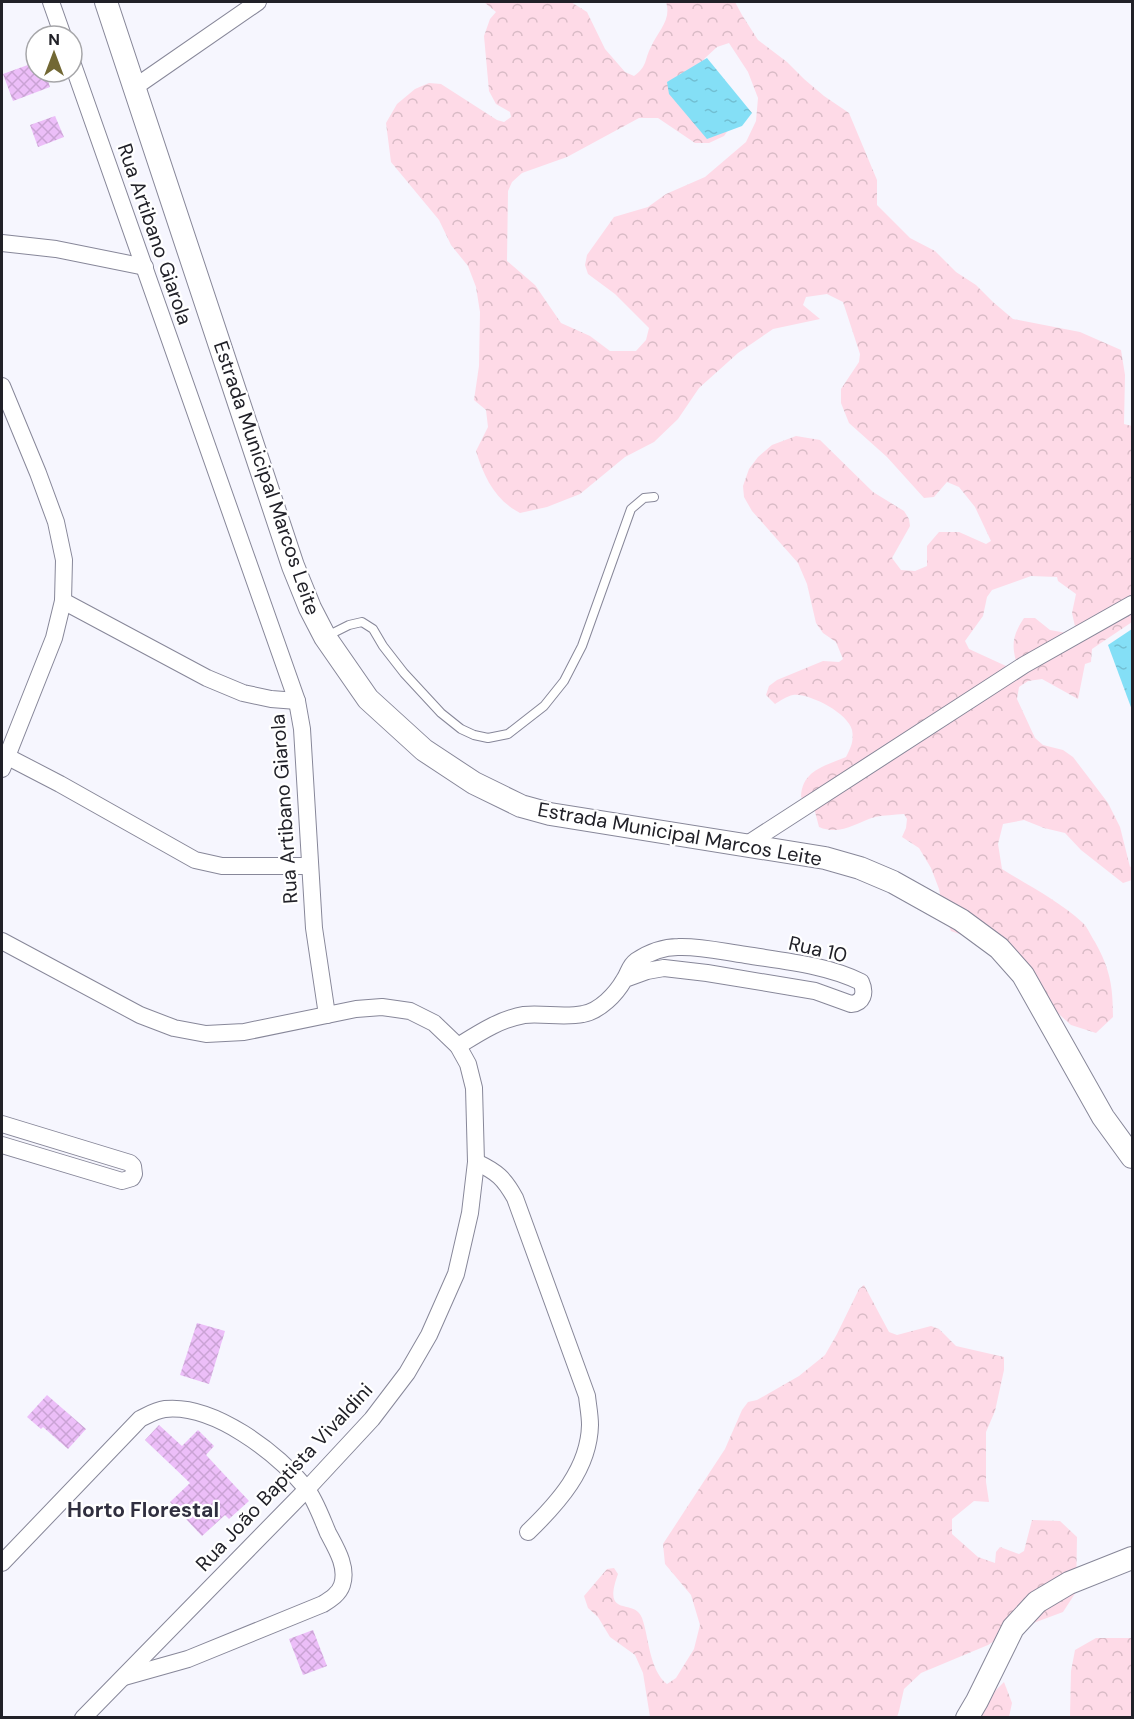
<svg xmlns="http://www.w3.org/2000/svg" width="1134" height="1719" font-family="'DM Sans',sans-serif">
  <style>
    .forest { fill: url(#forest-crowns); fill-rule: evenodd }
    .water { fill: url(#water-ripples) }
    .building { fill: url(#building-cross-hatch) }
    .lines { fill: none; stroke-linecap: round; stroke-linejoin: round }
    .lane-casing { stroke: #878799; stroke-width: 10 }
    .street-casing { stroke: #878799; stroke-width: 18 }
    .secondary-casing { stroke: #878799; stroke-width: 24 }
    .lane { stroke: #fff; stroke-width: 8 }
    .street { stroke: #fff; stroke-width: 16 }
    .secondary { stroke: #fff; stroke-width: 22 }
    .labels { text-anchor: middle; stroke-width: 4.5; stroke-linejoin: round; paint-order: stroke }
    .street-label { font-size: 20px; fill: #212128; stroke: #fff }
    .neighbourhood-label { font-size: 21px; font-weight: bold; fill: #302f3f; stroke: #fff }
  </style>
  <defs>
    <pattern id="forest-crowns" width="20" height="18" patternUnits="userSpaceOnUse" patternTransform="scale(1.5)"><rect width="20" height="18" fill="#fedae7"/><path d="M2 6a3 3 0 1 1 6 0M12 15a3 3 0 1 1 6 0" fill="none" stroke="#d9bbc6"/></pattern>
    <pattern id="water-ripples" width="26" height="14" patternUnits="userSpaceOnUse" patternTransform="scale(1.5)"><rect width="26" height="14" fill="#84dff6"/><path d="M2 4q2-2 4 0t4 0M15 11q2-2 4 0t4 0" fill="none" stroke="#72bfd3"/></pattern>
    <pattern id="building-cross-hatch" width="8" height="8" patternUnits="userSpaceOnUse" patternTransform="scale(1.5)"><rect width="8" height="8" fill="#ecbef8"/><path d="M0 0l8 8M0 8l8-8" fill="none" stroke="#caa3d5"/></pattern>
  </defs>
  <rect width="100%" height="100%" fill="#f6f6fe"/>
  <!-- forest -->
  <g class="forest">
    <path d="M484 2H571L587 12 605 49 625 72 634 76C648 66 644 60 651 47 658 31 672 20 666 2H735L742 15 758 40 787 62 804 79 824 96 849 113 877 180V205L910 238 935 251 956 272 976 285 993 302 1013 319 1080 332 1121 350 1125 375 1124 424 1132 426V622L1092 649 1091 662 1085 664 1078 699 1042 679 1028 681 1019 687 1017 699 1035 738 1043 745 1063 750 1073 757 1108 803 1120 827 1130 867 1132 866V880L1123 883 1081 850 1065 833 1044 828 1024 820 1003 824 998 844 1002 869C1029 886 1059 901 1083 923 1088 928 1091 936 1095 942 1110 969 1113 986 1113 1017L1096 1033 1071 1025 976 940 951 931 943 910 939 889 931 868 919 848 902 837 906 828 907 819 904 814C894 815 884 815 875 817 855 823 840 836 819 827L814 808 801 797C802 770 825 766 846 757 851 747 854 741 852 730 848 713 809 693 793 695 787 696 780 701 775 704L766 695 769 686 777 680 823 661 839 662 843 659 836 642 823 633 816 623 807 584 798 563 752 511 744 497 743 486 749 469 758 457 772 445 796 436 820 440 873 492 904 511 909 519 910 526 892 558 901 570 915 571 927 566V546L939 532H959L986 544 991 541 975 507 959 487 947 482 934 497 924 498 887 457 849 423 841 403V389L859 362 860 354 843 302 827 294 806 297 803 305 820 319 773 329 738 353 699 388 678 419 654 442 625 457 580 494 547 507 520 513C495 500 484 477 476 451L488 427 486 410 474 400 479 366 480 312 476 287 468 266 451 245 439 220 391 162 386 123 397 104 415 89 429 83 441 84 497 120 504 122 511 117 510 112 496 104 489 91 484 36 490 19 496 12ZM729 43 748 72 758 98 756 121 746 142 705 177 666 194 648 207 614 217 587 255 585 265 588 274 615 294 649 328 646 340 636 351H610L590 336 561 323 535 285 507 261 508 191 512 182 522 173 567 157 639 118H658L695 143H709L724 136 729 129 728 119 704 59 717 47ZM1031 576 1057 577 1058 581 1076 594 1072 613 1076 631 1072 634 1050 630 1035 618H1024C1010 639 1012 648 1019 672L969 649 965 641 983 616 987 597 992 590Z"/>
    <path d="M864 1285 889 1332 897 1335 931 1326 939 1329 956 1346 1004 1357V1370L995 1411 986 1432V1482L989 1502 974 1501 952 1519V1534L978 1557 995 1563 996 1552 1000 1547 1019 1554 1024 1551 1032 1520 1060 1521 1077 1537 1076 1592 1063 1612 1009 1632 988 1645 921 1673 904 1689 899 1711 897 1717H650L643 1673 635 1655 610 1637 598 1617 588 1608 584 1596 607 1569 614 1568 618 1574C601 1620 635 1597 642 1618 649 1637 649 1670 667 1684L676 1678 694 1649 700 1625 691 1595 665 1564 663 1544 725 1449 742 1410 748 1402 757 1400 799 1376 825 1355 837 1334 859 1289Z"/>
    <polygon points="1096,1638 1132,1638 1132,1717 1070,1717 1071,1671 1075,1650"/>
    <polygon points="1004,1682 1012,1703 1009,1717 979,1718 987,1699"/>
  </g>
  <!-- water -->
  <g class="water">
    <polygon points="707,58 752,113 742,126 707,139 669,94 667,82"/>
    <polygon points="1132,629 1132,710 1108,645"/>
  </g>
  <!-- building -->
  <g class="building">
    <polygon points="36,62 36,72 45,72 50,87 13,101 3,74"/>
    <polygon points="55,116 64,137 38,147 30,125"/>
    <polygon points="197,1323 225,1331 209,1384 180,1375"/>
    <polygon points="47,1395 86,1429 68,1449 43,1427 41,1429 27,1417"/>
    <polygon points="159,1425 182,1446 198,1430 214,1446 206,1455 249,1501 229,1519 225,1515 202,1536 170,1502 190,1483 145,1440"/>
    <polygon points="313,1630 327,1666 303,1675 289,1639"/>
  </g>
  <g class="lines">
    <defs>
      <polyline id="lane" points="325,637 349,625 362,622 373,629 383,646 404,673 441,713 461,729 474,735 488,738 508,734 544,706 564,681 582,646 631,509 644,498 654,497"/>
      <g id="street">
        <polyline points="51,2 63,36"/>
        <polyline points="72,62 297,701 302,729 314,928 327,1015"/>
        <polyline points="135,87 258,2"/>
        <polyline points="2,243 56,249 145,267"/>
        <polyline points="2,386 38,473 56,522 64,560 63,601 54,638 2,769"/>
        <polyline points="63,601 207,678 243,693 271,699 297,701"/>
        <polyline points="6,756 60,784 195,860 222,866 310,866"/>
        <polyline points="746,845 1024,665 1132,604"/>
        <polyline points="2,941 140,1015 174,1028 206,1034 244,1032 356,1009 382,1007 410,1011 434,1023 458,1046 468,1064 474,1088 476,1162 470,1213 456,1274 429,1335 407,1373 372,1419 307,1489 83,1718"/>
        <path d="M458 1046C479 1033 500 1019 524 1015 543 1013 564 1018 583 1014 600 1011 616 994 624 980 629 973 629 966 636 961 648 953 663 947 678 947 701 946 724 952 746 955 784 961 827 965 861 982 866 993 863 1003 851 1004L815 991 707 973 664 968 647 971 625 979"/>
        <polyline points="2,1124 130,1163 133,1166 134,1174 132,1178 122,1181 2,1145"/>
        <path d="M476 1162C497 1172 504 1178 515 1198L587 1396C588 1406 590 1415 590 1425 589 1469 558 1503 528 1532"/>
        <path d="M2 1563 140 1419C148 1415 156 1410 165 1409 214 1404 276 1452 306 1488 315 1499 322 1519 328 1533 336 1548 348 1567 342 1585 339 1594 331 1599 323 1604L188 1659 124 1677"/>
      </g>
      <g id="secondary">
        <polyline points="106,2 293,566 310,608 325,637 368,699 424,750 474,783 521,806 550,814 825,858 860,868 893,882 961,920 999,948 1023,975 1103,1117 1132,1157"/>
        <polyline points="967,1718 977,1701 1013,1628 1037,1602 1069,1583 1132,1558"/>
      </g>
    </defs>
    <!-- lane casing -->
    <use href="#lane" class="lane-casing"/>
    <!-- street casing -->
    <use href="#street" class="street-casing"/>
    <!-- secondary casing -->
    <use href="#secondary" class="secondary-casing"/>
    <!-- lane -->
    <use href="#lane" class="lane"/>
    <!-- street -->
    <use href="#street" class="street"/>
    <!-- secondary -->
    <use href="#secondary" class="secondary"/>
  </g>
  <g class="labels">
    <!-- street labels -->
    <g class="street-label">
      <text transform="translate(155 234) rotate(71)" y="7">Rua Artibano Giarola</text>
      <text transform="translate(267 478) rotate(71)" y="7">Estrada Municipal Marcos Leite</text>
      <text transform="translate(284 809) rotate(-94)" y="7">Rua Artibano Giarola</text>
      <text transform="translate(680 834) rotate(10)" y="7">Estrada Municipal Marcos Leite</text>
      <text transform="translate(818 949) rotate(13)" y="7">Rua 10</text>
      <text transform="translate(284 1477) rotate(-47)" y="7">Rua João Baptista Vivaldini</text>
    </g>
    <!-- neighbourhood labels -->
    <g class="neighbourhood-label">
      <text x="143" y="1517">Horto Florestal</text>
    </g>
  </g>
  <!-- border -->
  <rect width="1134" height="1719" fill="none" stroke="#212128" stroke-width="6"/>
  <!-- north arrow -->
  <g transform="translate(54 54)"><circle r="28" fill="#ffffff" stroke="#a6a6a9" stroke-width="1.5"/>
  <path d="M0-4.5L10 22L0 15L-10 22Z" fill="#726834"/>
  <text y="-9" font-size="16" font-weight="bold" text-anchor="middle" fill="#212128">N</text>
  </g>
</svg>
